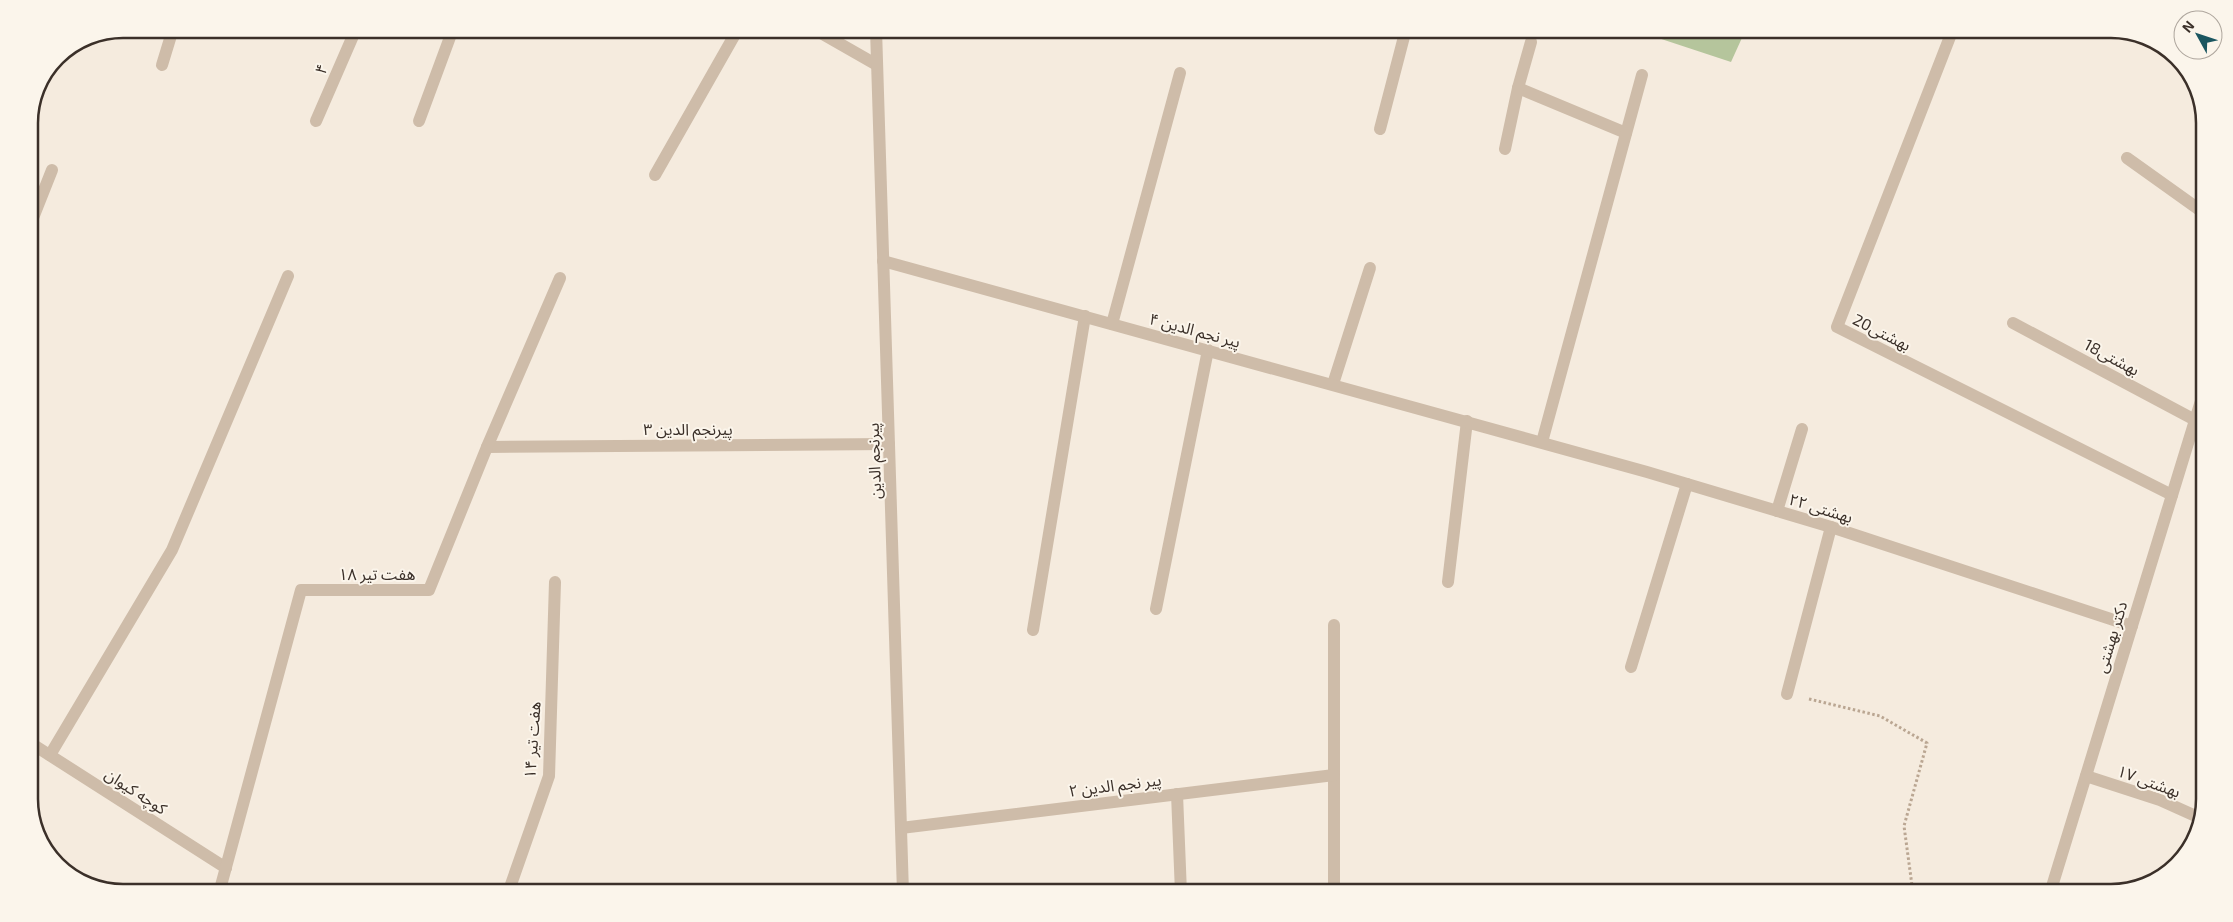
<svg xmlns="http://www.w3.org/2000/svg" width="2233" height="922" font-family="'Exo 2','Noto Sans Arabic',sans-serif">
  <style>
    .green { fill: #b5c59c }
    .lines { fill: none; stroke-linecap: round; stroke-linejoin: round }
    .path { stroke: #baa692; stroke-width: 3; stroke-dasharray: 2.5 2.5; stroke-linecap: butt }
    .service { stroke: #cebca9; stroke-width: 12 }
    .minor { stroke: #cebca9; stroke-width: 12 }
    .tertiary { stroke: #cebca9; stroke-width: 12 }
    .labels { text-anchor: middle; stroke-width: 4; stroke-linejoin: round; paint-order: stroke }
    .street-label { font-size: 16px; fill: #3b3029; stroke: #fbf5eb }
    .rim { fill: none; stroke: #3b3029; stroke-width: 2.5 }
  </style>
  <rect width="100%" height="100%" fill="#f5ebde"/>
  <!-- green -->
  <polygon class="green" points="1631,29 1746,29 1731,62"/>
  <g class="lines">
    <!-- path -->
    <g class="path">
      <polyline points="1809,699 1880,716 1927,743 1904,826 1913,893"/>
      <polyline points="29,791 38,775"/>
    </g>
    <!-- service -->
    <g class="service">
      <polyline points="162,65 173,29"/>
      <polyline points="1518,88 1626,133"/>
      <polyline points="316,121 356,29"/>
      <polyline points="419,121 453,29"/>
      <polyline points="1380,129 1406,29"/>
      <polyline points="1505,149 1518,88 1531,42"/>
      <polyline points="2127,158 2204,213"/>
      <polyline points="655,175 738,29"/>
      <polyline points="29,228 52,170"/>
      <polyline points="2013,323 2195,420"/>
      <polyline points="1112,324 1180,73"/>
      <polyline points="1333,384 1370,268"/>
      <polyline points="1542,442 1642,75"/>
      <polyline points="487,447 889,444"/>
      <polyline points="1777,511 1802,429"/>
      <polyline points="1448,582 1467,421"/>
      <polyline points="1156,609 1208,350"/>
      <polyline points="1334,625 1334,893"/>
      <polyline points="1033,630 1085,316"/>
      <polyline points="1631,667 1687,484"/>
      <polyline points="1787,694 1831,527"/>
      <polyline points="29,742 226,868"/>
      <polyline points="50,755 172,550 288,276"/>
      <polyline points="2086,776 2160,800 2200,818"/>
      <polyline points="1177,794 1181,893"/>
      <polyline points="901,828 1334,775"/>
      <polyline points="219,893 301,590 429,590 487,447 560,278"/>
      <polyline points="508,893 549,776 555,582"/>
    </g>
    <!-- minor -->
    <g class="minor">
      <polyline points="1953,29 1837,327 2172,495"/>
      <polyline points="883,261 1647,472 1831,527 2132,626"/>
      <polyline points="2196,837 2202,814"/>
    </g>
    <!-- tertiary -->
    <g class="tertiary">
      <polyline points="814,29 877,65"/>
      <polyline points="876,29 903,893"/>
      <polyline points="2050,893 2204,391"/>
    </g>
  </g>
  <g class="labels">
    <!-- street labels -->
    <g class="street-label">
      <text transform="translate(321 69) rotate(-67)" y="6">۴</text>
      <text transform="translate(1195 330) rotate(15)" y="6">پیر نجم الدین ۴</text>
      <text transform="translate(1882 332) rotate(27)" y="6">بهشتی20</text>
      <text transform="translate(2112 357) rotate(28)" y="6">بهشتی18</text>
      <text x="688" y="435">پیرنجم الدین ۳</text>
      <text transform="translate(874 461) rotate(-92)" y="6">پیرنجم الدین</text>
      <text transform="translate(1821 508) rotate(17)" y="6">بهشتی ۲۲</text>
      <text x="377" y="580">هفت تیر ۱۸</text>
      <text transform="translate(2111 637) rotate(-73)" y="6">دکتر بهشتی</text>
      <text transform="translate(532 740) rotate(-86)" y="6">هفت تیر ۱۴</text>
      <text transform="translate(2149 781) rotate(20)" y="6">بهشتی ۱۷</text>
      <text transform="translate(1115 785) rotate(-7)" y="6">پیر نجم الدین ۲</text>
      <text transform="translate(136 791) rotate(33)" y="6">کوچه کیوان</text>
    </g>
  </g>
  <!-- crop -->
  <path d="M0 0H2233V922H0ZM123 38H2111A85 85 0 0 1 2196 123V799A85 85 0 0 1 2111 884H123A85 85 0 0 1 38 799V123A85 85 0 0 1 123 38Z" fill="#fbf5eb" fill-rule="evenodd"/>
  <path class="rim" d="M123 38H2111A85 85 0 0 1 2196 123V799A85 85 0 0 1 2111 884H123A85 85 0 0 1 38 799V123A85 85 0 0 1 123 38Z"/>
  <!-- north arrow -->
  <g transform="translate(2198 35) rotate(310)"><circle r="24" fill="#fbf5eb" stroke="#aea69d"/>
  <path d="M0-4L9 19L0 12L-9 19Z" fill="#1b5660"/>
  <text y="-8" font-size="14" font-weight="bold" text-anchor="middle" fill="#3b3029">N</text>
  </g>
</svg>
